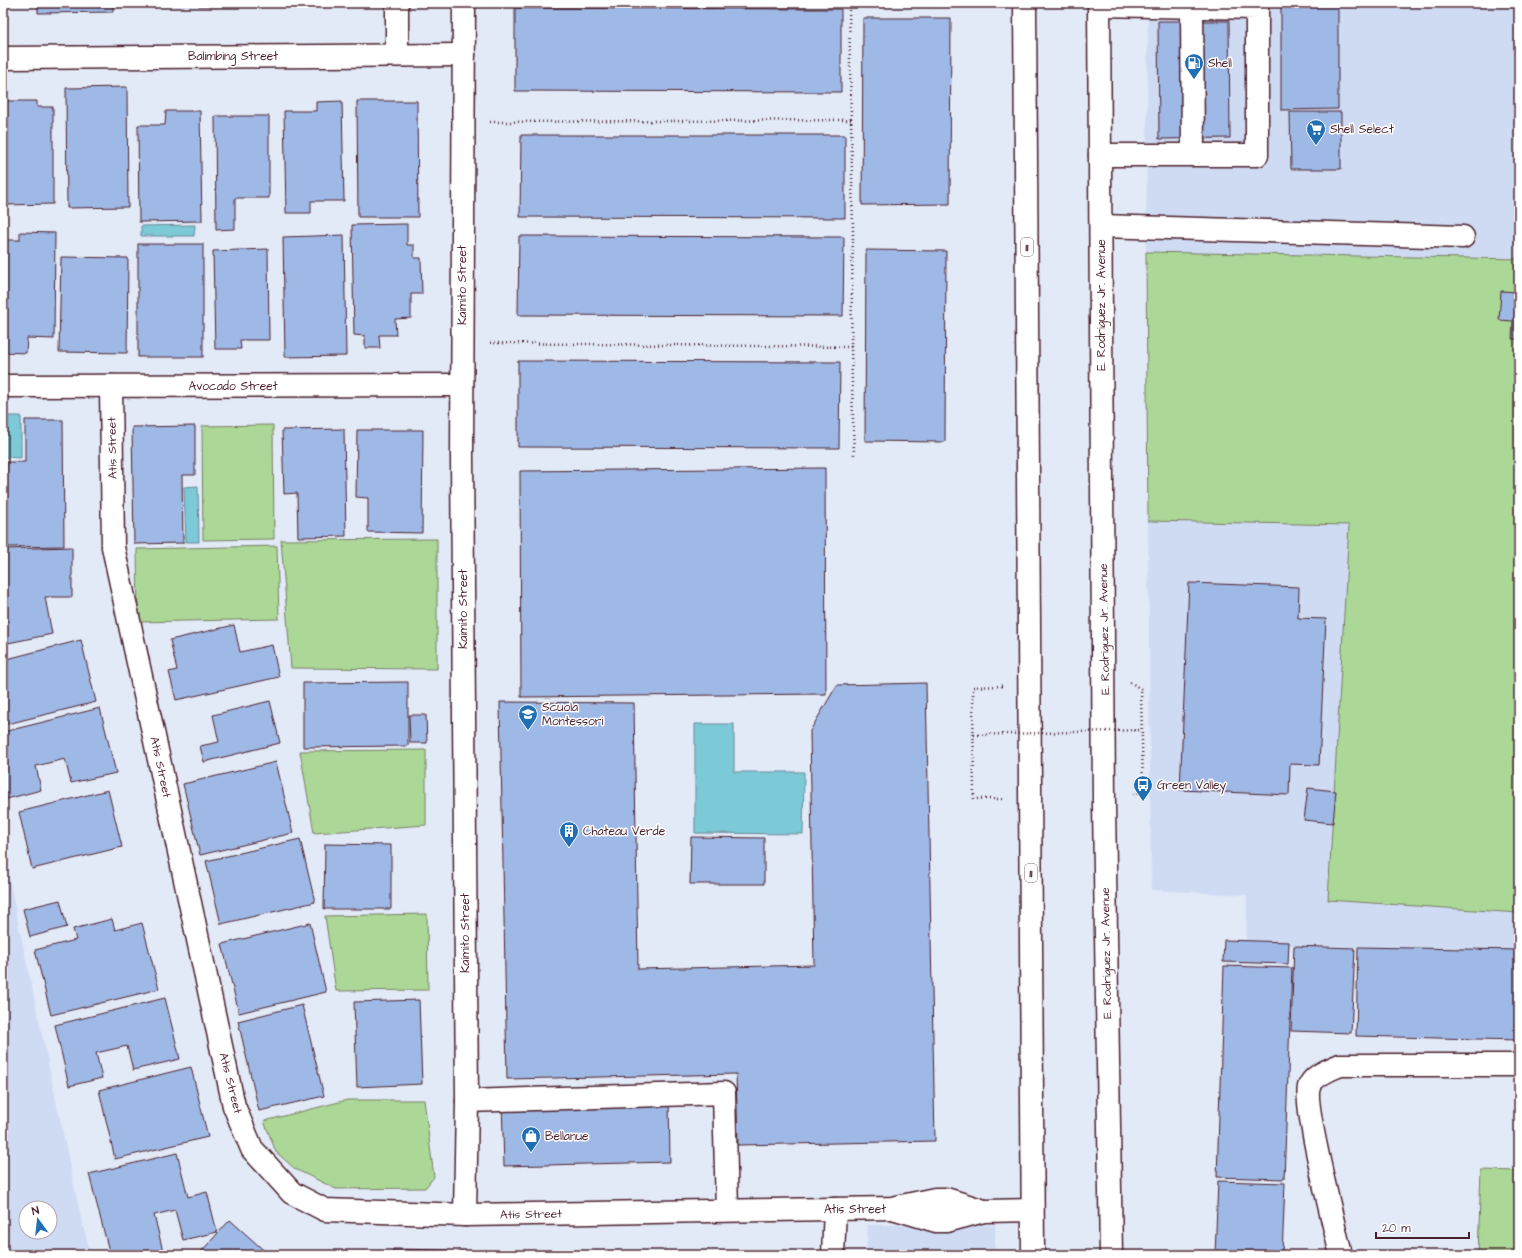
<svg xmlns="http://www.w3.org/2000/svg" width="1522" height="1258" font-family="'Architects Daughter',sans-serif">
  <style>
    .built { fill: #cedbf3; fill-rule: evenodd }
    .green { fill: #abd897; stroke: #7a7c61 }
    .water { fill: #7ccad8; stroke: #688693 }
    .building { fill: #9fb9e6; stroke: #4a1f2b }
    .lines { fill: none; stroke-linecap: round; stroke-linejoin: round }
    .minor-casing { stroke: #4a1f2b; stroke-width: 25 }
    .major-casing { stroke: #4a1f2b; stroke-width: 25 }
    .path { stroke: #4a1f2b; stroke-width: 2.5; stroke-dasharray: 1 3; stroke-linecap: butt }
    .minor { stroke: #fff; stroke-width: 22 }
    .major { stroke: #fff; stroke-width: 22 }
    .path-bridge { stroke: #4a1f2b; stroke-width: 2.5; stroke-dasharray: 1 3; stroke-linecap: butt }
    .labels { text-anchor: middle; stroke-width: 3; stroke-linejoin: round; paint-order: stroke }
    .shield { fill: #fff; stroke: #80626b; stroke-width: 1 }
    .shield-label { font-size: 11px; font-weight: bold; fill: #4a1f2b }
    .street-label { font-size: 12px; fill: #4a1f2b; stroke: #fff }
    .poi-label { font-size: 12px; fill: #4a1f2b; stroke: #fff; text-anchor: start }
  </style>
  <rect width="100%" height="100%" fill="#e2eaf8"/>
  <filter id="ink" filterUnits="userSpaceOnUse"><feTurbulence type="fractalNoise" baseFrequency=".025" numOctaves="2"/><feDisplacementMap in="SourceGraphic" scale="8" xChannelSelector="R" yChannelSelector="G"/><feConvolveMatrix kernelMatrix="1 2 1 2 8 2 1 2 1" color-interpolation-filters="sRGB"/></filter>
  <g filter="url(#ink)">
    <!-- built -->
    <g class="built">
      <polygon points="1148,3 1519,3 1519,259 1146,252"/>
      <polygon points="1148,521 1349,524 1328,900 1519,913 1519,952 1246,944 1247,895 1151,890"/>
      <path d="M3 851 81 1218 91 1255H3ZM26 1208H50V1232H26Z"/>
      <polygon points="868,1225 995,1225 995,1255 866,1255"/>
    </g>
    <!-- green -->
    <g class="green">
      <polygon points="1146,252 1519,259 1519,913 1328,900 1349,525 1148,521"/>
      <polygon points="273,425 274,539 203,540 202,426"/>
      <polygon points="437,539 437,669 291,668 281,540"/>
      <polygon points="277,546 279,619 138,622 137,549"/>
      <polygon points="426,750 426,825 314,833 300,751"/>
      <polygon points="427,914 428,990 336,991 325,916"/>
      <polygon points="347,1100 424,1100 434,1177 425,1188 336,1189 295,1169 276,1152 264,1121"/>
      <polygon points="1481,1170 1519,1171 1519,1255 1478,1255"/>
    </g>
    <!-- water -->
    <g class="water">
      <polygon points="195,225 194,236 141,236 141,226"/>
      <polygon points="3,416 21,416 21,458 3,457"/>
      <polygon points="198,486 199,542 186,542 184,487"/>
      <polygon points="695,724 734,724 734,772 804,772 803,834 695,833"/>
    </g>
    <!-- building -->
    <g class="building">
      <polygon points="38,3 113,3 113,12 38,13"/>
      <rect x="199" y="3" width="70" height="3"/>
      <rect x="278" y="3" width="65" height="3"/>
      <polygon points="1281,3 1338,3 1338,109 1281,110"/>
      <polygon points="515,8 841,9 841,92 515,91"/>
      <polygon points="863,18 951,18 950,204 862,205"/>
      <polygon points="1158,21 1229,21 1230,138 1159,139"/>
      <polygon points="127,87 128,207 67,208 66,88"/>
      <polygon points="3,101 37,101 37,107 53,107 53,204 3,205"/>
      <polygon points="342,101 344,201 311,201 311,213 286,213 284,111 316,111 316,102"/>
      <polygon points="357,101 417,101 418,217 358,217"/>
      <polygon points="166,111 200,111 202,221 139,222 138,125 165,125"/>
      <polygon points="1290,112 1341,112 1341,169 1291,169"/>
      <polygon points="215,116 269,116 269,198 235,198 235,229 216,230"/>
      <polygon points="521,135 845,135 845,218 520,217"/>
      <polygon points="407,224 407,245 414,245 414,258 421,258 422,294 411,294 411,318 395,319 396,335 379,335 380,348 365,348 365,336 354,335 352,225"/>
      <polygon points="20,232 55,233 54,339 27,338 26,353 3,352 3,240 20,240"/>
      <polygon points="344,235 346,356 285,357 283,237"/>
      <polygon points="519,236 844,237 843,316 518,315"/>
      <rect x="138" y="244" width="65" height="113"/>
      <polygon points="268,249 269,340 240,340 241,349 215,349 213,251"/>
      <polygon points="866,250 946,251 945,442 865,441"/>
      <polygon points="61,257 128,258 127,353 59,352"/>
      <polygon points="1501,291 1519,292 1519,339 1512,339 1513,321 1499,320"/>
      <polygon points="518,361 840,362 839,448 518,447"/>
      <polygon points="25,420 63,420 64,546 7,547 6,462 25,462"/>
      <polygon points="195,426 195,475 182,475 183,543 134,544 132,427"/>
      <polygon points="344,429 346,536 298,537 297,493 284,494 282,430"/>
      <polygon points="357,430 423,430 422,533 368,532 368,498 356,497"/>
      <polygon points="825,468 826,694 521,697 520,471"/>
      <polygon points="72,547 72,597 45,597 52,634 3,644 3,549"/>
      <polygon points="1189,583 1299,587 1298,618 1326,619 1319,765 1290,764 1289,795 1180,790"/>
      <polygon points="234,625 240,652 272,645 279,677 176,700 169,672 177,670 170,640"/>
      <polygon points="81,640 96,702 3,725 3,660"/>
      <polygon points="408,682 408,746 303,747 303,683"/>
      <polygon points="926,683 935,1141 738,1145 736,1074 507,1079 500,702 634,703 638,969 814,965 810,731 837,685"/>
      <polygon points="270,701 280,743 204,762 200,746 219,742 213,715"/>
      <polygon points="100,708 116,773 71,783 65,759 36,766 41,790 3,800 3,732"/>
      <polygon points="409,715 426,715 427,743 410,743"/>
      <polygon points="276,762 293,833 200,855 183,784"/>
      <polygon points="1308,788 1336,791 1333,823 1304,820"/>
      <polygon points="108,790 122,847 32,869 19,812"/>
      <polygon points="691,837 764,838 764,884 690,884"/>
      <polygon points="300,839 315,902 221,924 206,861"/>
      <polygon points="325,844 391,845 391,909 324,909"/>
      <polygon points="60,900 67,927 30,937 23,909"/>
      <polygon points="112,919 115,930 142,923 159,989 51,1015 35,950 76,940 73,929"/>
      <polygon points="310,923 326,992 239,1013 222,944"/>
      <polygon points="1224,940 1289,942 1288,964 1223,962"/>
      <polygon points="1294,946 1355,948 1351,1033 1291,1031"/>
      <polygon points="1358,947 1519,950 1519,1040 1356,1036"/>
      <polygon points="1224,966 1292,968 1284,1179 1217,1177"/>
      <polygon points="165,998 180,1059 133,1070 127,1046 96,1053 102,1078 69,1086 55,1025"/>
      <polygon points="419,1000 422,1084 357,1087 354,1002"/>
      <polygon points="302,1005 324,1096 259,1111 238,1021"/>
      <polygon points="191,1067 208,1137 115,1159 99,1090"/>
      <polygon points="669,1098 670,1162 504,1166 502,1102"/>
      <polygon points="177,1153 188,1197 207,1192 217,1232 183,1240 175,1210 154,1215 164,1255 110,1255 89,1174"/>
      <polygon points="1218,1181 1285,1183 1282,1255 1215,1255"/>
      <polygon points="230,1220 269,1255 198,1255"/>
      <polygon points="393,1249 448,1250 448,1255 393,1255"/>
      <rect x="458" y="1252" width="67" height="3"/>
    </g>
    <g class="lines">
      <defs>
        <g id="minor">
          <polyline points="397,3 397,55"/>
          <polyline points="464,3 462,457 467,1101 465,1215"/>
          <polyline points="1099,5 1257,8 1257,155 1100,155"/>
          <polyline points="1192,8 1193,154"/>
          <polyline points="3,58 464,55"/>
          <polyline points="1101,226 1463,237"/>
          <polyline points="3,386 462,385"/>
          <polyline points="111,386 113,547 234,1106 252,1149 292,1193 325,1210 465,1215 892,1208 935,1199 946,1199 984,1211"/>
          <polyline points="467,1101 724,1093 727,1210"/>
          <polyline points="896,1209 936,1221 947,1221 984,1211 1032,1210"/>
          <polyline points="833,1255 835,1209"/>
          <path d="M1341 1255C1335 1229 1303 1104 1309 1087 1313 1075 1329 1070 1340 1065H1519"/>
        </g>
        <g id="major">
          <polyline points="1025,3 1033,1255"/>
          <polyline points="1099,3 1104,805 1111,1255"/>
        </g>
      </defs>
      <!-- minor casing -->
      <use href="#minor" class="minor-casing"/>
      <!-- major casing -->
      <use href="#major" class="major-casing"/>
      <!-- path -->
      <g class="path">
        <polyline points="849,6 853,231 851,347 854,456"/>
        <polyline points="490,122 852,120"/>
        <polyline points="490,343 851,347"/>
        <polyline points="1130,682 1141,689 1143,791 1131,795"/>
        <polyline points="1002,686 973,687 974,799 1002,799"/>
      </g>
      <!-- minor -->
      <use href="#minor" class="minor"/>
      <!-- major -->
      <use href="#major" class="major"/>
      <!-- path-bridge -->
      <polyline class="path-bridge" points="974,735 1141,730"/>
    </g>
  </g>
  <!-- icons -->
  <defs>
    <symbol id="fuel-pin" viewBox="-11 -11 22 30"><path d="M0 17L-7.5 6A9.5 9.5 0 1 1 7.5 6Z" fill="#1f6fb2" stroke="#fff"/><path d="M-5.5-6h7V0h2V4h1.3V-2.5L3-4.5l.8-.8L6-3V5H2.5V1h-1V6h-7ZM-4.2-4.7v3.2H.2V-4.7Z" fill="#fff"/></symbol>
    <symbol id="supermarket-pin" viewBox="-11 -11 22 30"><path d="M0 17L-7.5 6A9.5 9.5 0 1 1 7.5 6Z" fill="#1f6fb2" stroke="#fff"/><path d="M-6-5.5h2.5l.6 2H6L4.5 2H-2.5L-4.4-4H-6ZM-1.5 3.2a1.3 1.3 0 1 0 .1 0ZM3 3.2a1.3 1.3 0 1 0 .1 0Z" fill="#fff"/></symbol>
    <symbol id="school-pin" viewBox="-11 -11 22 30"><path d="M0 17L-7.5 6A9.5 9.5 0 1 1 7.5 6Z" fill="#1f6fb2" stroke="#fff"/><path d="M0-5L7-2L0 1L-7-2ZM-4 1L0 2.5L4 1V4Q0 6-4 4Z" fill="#fff"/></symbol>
    <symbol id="bus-pin" viewBox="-11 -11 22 30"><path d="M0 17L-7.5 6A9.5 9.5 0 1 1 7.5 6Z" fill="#1f6fb2" stroke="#fff"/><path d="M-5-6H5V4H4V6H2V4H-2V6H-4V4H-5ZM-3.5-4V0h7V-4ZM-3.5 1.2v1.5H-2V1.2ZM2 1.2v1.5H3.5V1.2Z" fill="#fff"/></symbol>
    <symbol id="building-pin" viewBox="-11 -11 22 30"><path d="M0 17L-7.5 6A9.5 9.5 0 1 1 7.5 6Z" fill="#1f6fb2" stroke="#fff"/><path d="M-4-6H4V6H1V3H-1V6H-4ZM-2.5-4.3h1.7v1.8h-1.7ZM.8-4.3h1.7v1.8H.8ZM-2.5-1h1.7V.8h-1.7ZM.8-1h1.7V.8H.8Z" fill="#fff"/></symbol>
    <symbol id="shop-pin" viewBox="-11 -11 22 30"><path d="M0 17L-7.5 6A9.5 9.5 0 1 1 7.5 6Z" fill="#1f6fb2" stroke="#fff"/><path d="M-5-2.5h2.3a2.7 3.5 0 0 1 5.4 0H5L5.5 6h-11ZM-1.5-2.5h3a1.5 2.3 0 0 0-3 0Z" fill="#fff"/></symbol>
  </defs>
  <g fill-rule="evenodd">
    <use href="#fuel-pin" x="1183" y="52" width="22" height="30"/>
    <use href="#supermarket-pin" x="1305" y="118" width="22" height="30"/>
    <use href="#school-pin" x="517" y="703" width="22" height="30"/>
    <use href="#bus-pin" x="1132" y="774" width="22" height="30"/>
    <use href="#building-pin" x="558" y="820" width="22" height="30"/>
    <use href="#shop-pin" x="520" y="1125" width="22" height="30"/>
  </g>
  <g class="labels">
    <!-- shield labels -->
    <g class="shield">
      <rect x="1021" y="238" width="12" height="18" rx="3"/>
      <rect x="1025" y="864" width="12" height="18" rx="3"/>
    </g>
    <g class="shield-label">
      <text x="1027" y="251">11</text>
      <text x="1031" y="877">11</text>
    </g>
    <!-- street labels -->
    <g class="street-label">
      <text x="233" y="60">Balimbing Street</text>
      <text transform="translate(462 285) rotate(-90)" y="4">Kaimito Street</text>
      <text transform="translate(1101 305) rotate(-90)" y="4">E. Rodriguez Jr. Avenue</text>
      <text x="233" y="390">Avocado Street</text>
      <text transform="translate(112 448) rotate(-91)" y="4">Atis Street</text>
      <text transform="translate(463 609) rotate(-90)" y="4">Kaimito Street</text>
      <text transform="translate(1104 629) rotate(-91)" y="4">E. Rodriguez Jr. Avenue</text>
      <text transform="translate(161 767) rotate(78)" y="4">Atis Street</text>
      <text transform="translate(465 933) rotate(-90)" y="4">Kaimito Street</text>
      <text transform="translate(1106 953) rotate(-91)" y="4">E. Rodriguez Jr. Avenue</text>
      <text transform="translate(231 1083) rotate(76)" y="4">Atis Street</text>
      <text x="855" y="1213">Atis Street</text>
      <text transform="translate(531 1214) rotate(-1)" y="4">Atis Street</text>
    </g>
    <!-- poi labels -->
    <g class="poi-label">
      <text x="1208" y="67">Shell</text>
      <text x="1330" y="133">Shell Select</text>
      <text x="542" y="711">Scuola<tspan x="542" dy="14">Montessori</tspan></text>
      <text x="1157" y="789">Green Valley</text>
      <text x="583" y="835">Chateau Verde</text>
      <text x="545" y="1140">Bellanue</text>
    </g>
  </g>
  <!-- margin -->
  <rect width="1522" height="1258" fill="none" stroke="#fff" stroke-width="16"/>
  <rect x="8" y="8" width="1506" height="1242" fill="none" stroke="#4a1f2b" stroke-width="1.5" filter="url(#ink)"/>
  <!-- north arrow -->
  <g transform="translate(38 1220) rotate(345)"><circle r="19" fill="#ffffff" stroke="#b7a5aa"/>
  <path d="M0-3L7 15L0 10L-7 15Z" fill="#1f6fb2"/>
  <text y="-6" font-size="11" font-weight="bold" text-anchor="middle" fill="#4a1f2b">N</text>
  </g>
  <!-- scale -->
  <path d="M1376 1232v6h93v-6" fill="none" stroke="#4a1f2b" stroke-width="2"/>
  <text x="1382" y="1232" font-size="12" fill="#4a1f2b" stroke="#ffffff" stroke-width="3" paint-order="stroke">20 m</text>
</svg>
